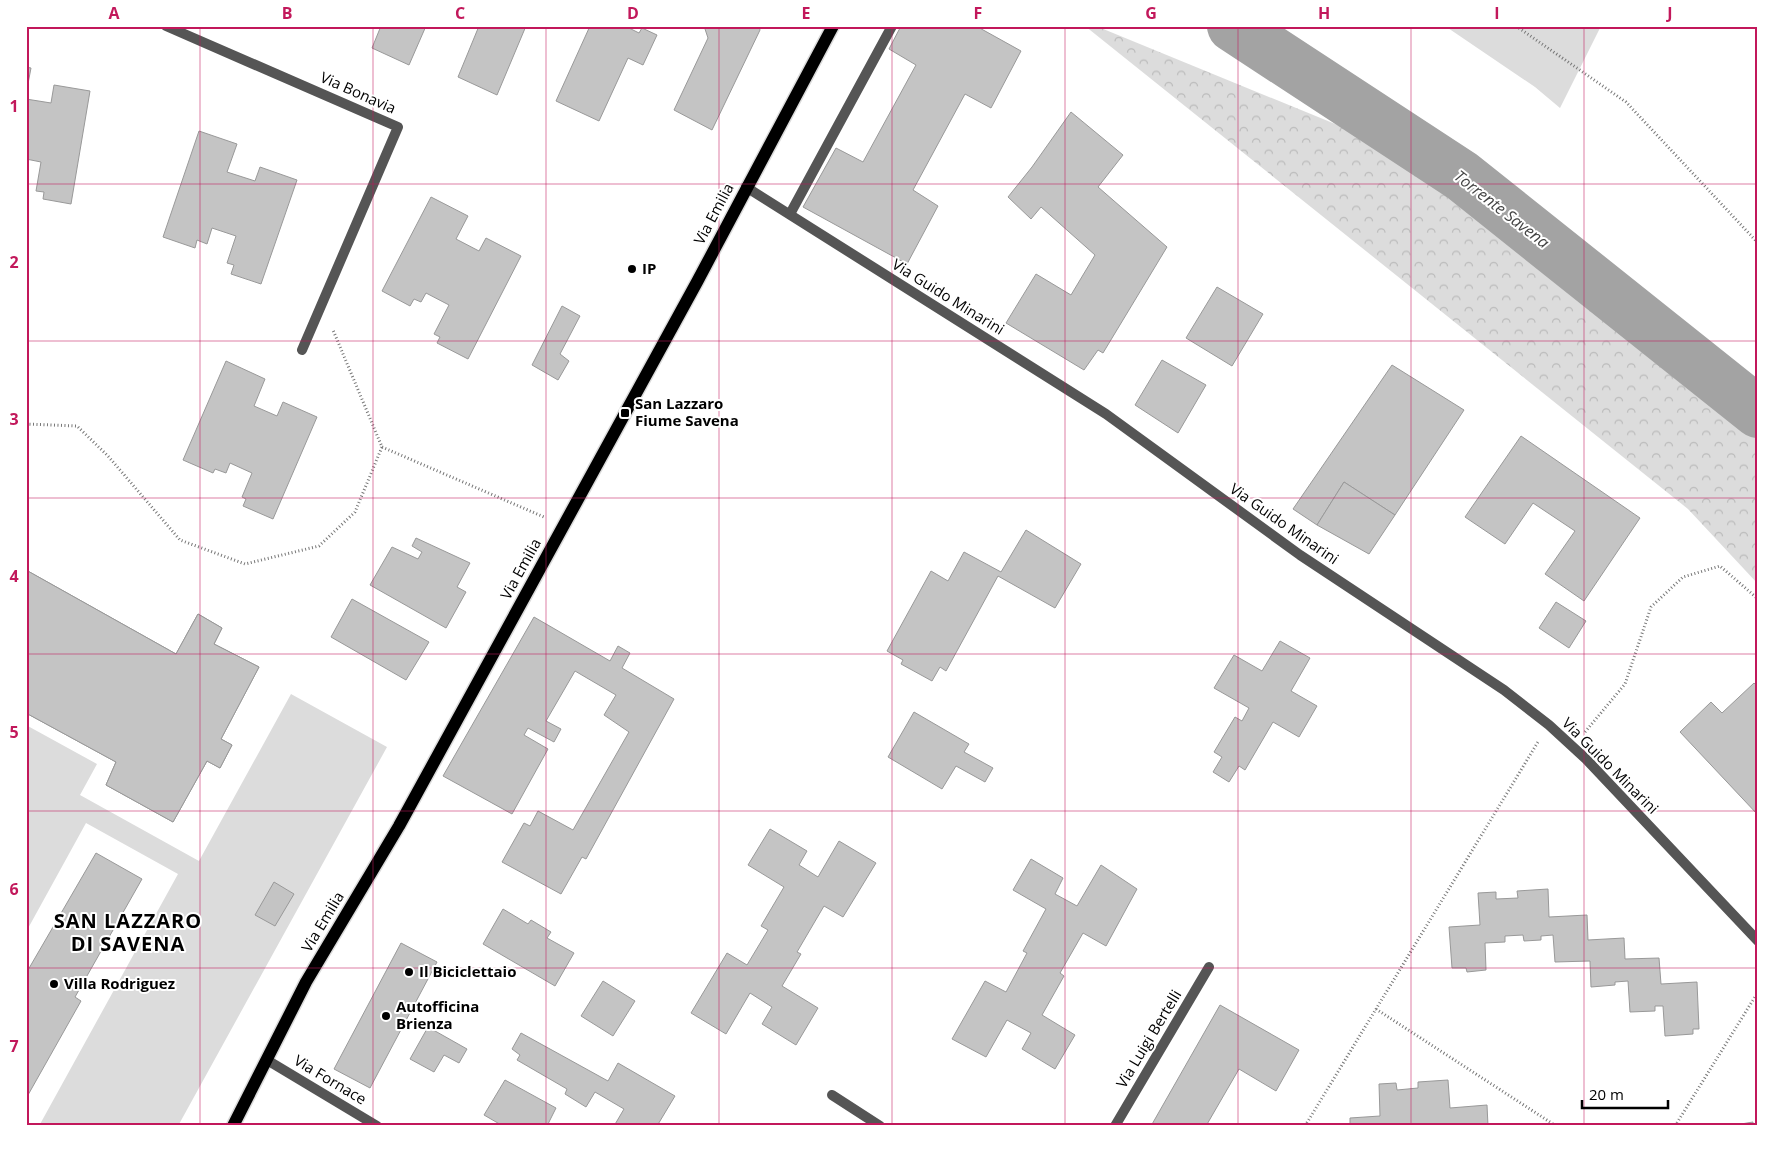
<svg xmlns="http://www.w3.org/2000/svg" width="1784" height="1152" font-family="'Open Sans',sans-serif">
  <style>
    .green { fill: #dcdcdc }
    .forest { fill: url(#forest-crowns) }
    .lines { fill: none; stroke-linecap: round; stroke-linejoin: round }
    .river { stroke: #a3a3a3; stroke-width: 52 }
    .building { fill: #c4c4c4; stroke: #999 }
    .primary-casing { stroke: #dbdbdb; stroke-width: 15 }
    .path { stroke: #777; stroke-width: 3; stroke-dasharray: 1 2.5; stroke-linecap: butt }
    .street { stroke: #555; stroke-width: 10 }
    .primary { stroke: #000; stroke-width: 12 }
    .grid { fill: none; stroke: #c2185b; stroke-width: 1; stroke-opacity: 0.55 }
    .poi-dot { fill: #000; stroke: #fff; stroke-width: 2 }
    .labels { text-anchor: middle; stroke-width: 4; stroke-linejoin: round; paint-order: stroke }
    .street-label { font-size: 15px; fill: #000; stroke: #fff }
    .poi-label { font-size: 15px; font-weight: bold; fill: #000; stroke: #fff; text-anchor: start }
    .water-label { font-size: 16px; font-style: italic; fill: #444; stroke: #fff }
    .district-label { font-size: 20px; font-weight: bold; letter-spacing: 1px; fill: #000; stroke: #fff }
    .neatline { fill: none; stroke: #c2185b; stroke-width: 2 }
    .grid-label { font-size: 16px; text-anchor: middle; font-weight: bold; fill: #c2185b }
  </style>
  <defs>
    <pattern id="forest-crowns" width="20" height="18" patternUnits="userSpaceOnUse" patternTransform="scale(1.25)"><rect width="20" height="18" fill="#dcdcdc"/><path d="M2 6a3 3 0 1 1 6 0M12 15a3 3 0 1 1 6 0" fill="none" stroke="#bbb"/></pattern>
  </defs>
  <rect width="100%" height="100%" fill="#fff"/>
  <!-- green -->
  <g class="green">
    <polygon points="1445,26 1601,26 1560,108 1535,87"/>
    <polygon points="291,694 387,747 178,1126 39,1126 178,874 86,823 26,932 26,725 97,764 80,795 199,861"/>
  </g>
  <!-- forest -->
  <polygon class="forest" points="1085,26 1096,26 1462,176 1758,412 1758,584 1688,509"/>
  <g class="lines">
    <!-- river -->
    <polyline class="river" points="1233,26 1462,176 1758,412"/>
  </g>
  <!-- building -->
  <g class="building">
    <polygon points="381,26 426,26 409,65 372,48"/>
    <polygon points="479,26 526,26 497,95 458,77"/>
    <polygon points="590,26 625,26 639,33 642,28 657,35 643,65 628,58 599,121 556,101"/>
    <polygon points="704,26 759,26 760,30 712,130 674,110 708,38"/>
    <polygon points="901,26 976,26 1021,51 991,108 965,94 913,190 938,206 907,264 803,207 836,148 863,162 916,65 889,49"/>
    <polygon points="26,67 31,68 26,94"/>
    <polygon points="54,85 90,91 71,204 43,199 44,192 36,191 41,162 26,159 26,99 51,103"/>
    <polygon points="1071,112 1123,155 1098,187 1167,247 1103,353 1098,350 1084,370 1006,323 1036,274 1071,295 1095,255 1041,207 1031,219 1008,197 1032,167"/>
    <polygon points="199,131 237,144 227,172 255,181 260,167 297,180 261,284 231,274 234,265 227,263 236,236 212,228 207,244 197,240 195,248 163,237"/>
    <polygon points="431,197 468,216 456,239 479,251 486,238 521,256 468,359 437,343 440,337 434,334 449,305 426,293 421,302 414,299 410,306 382,291"/>
    <polygon points="1217,287 1263,314 1232,366 1186,338"/>
    <polygon points="562,306 580,316 560,354 569,361 558,380 532,365"/>
    <polygon points="1162,360 1206,385 1178,433 1135,405"/>
    <polygon points="226,361 265,379 254,406 277,416 283,402 317,417 273,519 243,506 246,499 242,497 252,473 230,463 226,473 215,469 213,473 183,460"/>
    <polygon points="1392,365 1464,410 1395,515 1344,482 1317,525 1293,509"/>
    <polygon points="1521,436 1640,518 1584,601 1545,574 1575,531 1533,503 1505,544 1465,517"/>
    <polygon points="1344,482 1395,515 1369,554 1317,525"/>
    <polygon points="1026,530 1081,564 1055,608 998,576 946,671 940,667 932,681 901,664 903,660 887,651 931,571 948,581 964,552 1001,572"/>
    <polygon points="416,538 470,563 457,587 466,592 446,628 370,585 392,547 418,559 422,552 412,546"/>
    <polygon points="26,570 176,654 198,614 222,628 214,644 259,667 221,739 232,745 220,768 207,761 173,822 106,785 116,762 26,713 26,661 116,710 130,684 39,634 26,658"/>
    <polygon points="26,570 176,654 198,614 222,628 214,644 259,667 221,739 232,745 220,768 207,761 173,822 106,785 116,762 26,713"/>
    <polygon points="352,599 429,642 406,680 331,637"/>
    <polygon points="1556,602 1586,621 1569,648 1539,628"/>
    <polygon points="534,617 610,661 618,646 630,653 622,668 674,699 586,859 582,857 561,894 502,862 524,823 530,826 538,811 573,830 629,732 604,715 616,695 575,671 546,721 561,729 554,742 528,728 524,735 548,749 512,814 443,776"/>
    <polygon points="1280,641 1310,658 1291,691 1317,706 1299,737 1273,722 1245,770 1239,766 1229,782 1213,772 1222,757 1214,752 1235,717 1242,721 1249,708 1214,688 1234,655 1262,671"/>
    <polygon points="1754,683 1758,687 1758,815 1680,732 1711,702 1722,713"/>
    <polygon points="914,712 969,744 964,752 993,768 985,782 956,766 942,789 888,757"/>
    <polygon points="770,829 807,851 799,865 818,877 839,841 876,863 843,917 824,906 797,952 801,954 782,986 818,1008 796,1045 762,1024 772,1007 750,993 726,1034 691,1013 727,953 747,965 768,930 761,926 784,887 748,865"/>
    <polygon points="96,853 142,879 75,997 81,1001 28,1095 26,1095 26,969 28,970"/>
    <polygon points="1031,859 1063,878 1055,894 1077,906 1101,865 1137,889 1106,946 1083,933 1060,973 1064,976 1042,1015 1075,1035 1055,1069 1022,1049 1031,1033 1007,1020 986,1057 952,1039 985,981 1006,992 1027,953 1023,951 1046,909 1013,890"/>
    <polygon points="274,882 294,894 275,926 255,915"/>
    <polygon points="1548,889 1549,917 1587,915 1588,940 1624,938 1625,959 1659,958 1661,984 1697,982 1699,1029 1693,1029 1693,1034 1665,1036 1663,1006 1655,1006 1655,1011 1630,1012 1628,981 1615,982 1615,985 1591,987 1590,961 1555,962 1553,935 1541,936 1541,940 1524,941 1523,935 1505,936 1505,942 1485,943 1486,970 1467,972 1466,968 1452,968 1449,927 1480,925 1478,893 1496,892 1496,899 1518,898 1517,891"/>
    <polygon points="503,909 528,924 531,920 551,932 547,938 574,953 555,986 483,944"/>
    <polygon points="401,943 437,962 370,1088 334,1069"/>
    <polygon points="603,981 635,1001 613,1036 581,1016"/>
    <polygon points="1220,1005 1299,1050 1276,1091 1239,1069 1206,1126 1151,1126"/>
    <polygon points="428,1027 467,1049 459,1063 444,1055 434,1072 410,1059"/>
    <polygon points="521,1033 608,1081 618,1063 675,1096 657,1126 614,1126 624,1109 595,1092 586,1107 565,1094 567,1089 517,1060 520,1055 512,1049"/>
    <polygon points="505,1080 556,1108 547,1126 503,1126 484,1115"/>
    <polygon points="1448,1080 1450,1108 1487,1105 1488,1126 1350,1126 1350,1118 1380,1116 1379,1084 1396,1083 1397,1090 1418,1088 1418,1082"/>
    <polygon points="1753,1122 1753,1126 1729,1126"/>
  </g>
  <g class="lines">
    <defs>
      <polyline id="primary" points="233,1126 306,982 399,826 697,282 833,26"/>
    </defs>
    <!-- primary casing -->
    <use href="#primary" class="primary-casing"/>
    <!-- path -->
    <g class="path">
      <polyline points="1516,26 1626,102 1758,243"/>
      <polyline points="26,424 77,426 108,456 180,540 245,564 319,546 355,512 382,447 333,330"/>
      <polyline points="382,447 544,517"/>
      <polyline points="1585,732 1625,684 1651,607 1683,577 1720,566 1758,599"/>
      <polyline points="1376,1009 1556,1126"/>
      <polyline points="1305,1126 1538,742"/>
      <polyline points="1675,1126 1758,992"/>
    </g>
    <!-- street -->
    <g class="street">
      <polyline points="166,26 398,127 302,350"/>
      <polyline points="746,187 1106,414 1300,555 1504,690 1549,725 1586,759 1758,941"/>
      <polyline points="790,214 892,26"/>
      <polyline points="267,1060 377,1126"/>
      <polyline points="832,1095 880,1126"/>
      <polyline points="1115,1126 1209,967"/>
    </g>
    <!-- primary -->
    <use href="#primary" class="primary"/>
  </g>
  <!-- grid -->
  <path class="grid" d="M200 26V1126M373 26V1126M546 26V1126M719 26V1126M892 26V1126M1065 26V1126M1238 26V1126M1411 26V1126M1584 26V1126M26 184H1758M26 341H1758M26 498H1758M26 654H1758M26 811H1758M26 968H1758"/>
  <!-- markers -->
  <g class="poi-dot">
    <circle cx="632" cy="269" r="5"/>
    <rect x="620" y="408" width="10" height="10" rx="2.5"/>
    <circle cx="409" cy="972" r="5"/>
    <circle cx="54" cy="984" r="5"/>
    <circle cx="386" cy="1016" r="5"/>
  </g>
  <g class="labels">
    <!-- street labels -->
    <g class="street-label">
      <text transform="translate(358 93) rotate(24)" y="5">Via Bonavia</text>
      <text transform="translate(714 214) rotate(-62)" y="5">Via Emilia</text>
      <text transform="translate(948 297) rotate(32)" y="5">Via Guido Minarini</text>
      <text transform="translate(1284 524) rotate(35)" y="5">Via Guido Minarini</text>
      <text transform="translate(521 569) rotate(-61)" y="5">Via Emilia</text>
      <text transform="translate(1610 766) rotate(45)" y="5">Via Guido Minarini</text>
      <text transform="translate(323 922) rotate(-59)" y="5">Via Emilia</text>
      <text transform="translate(1149 1039) rotate(-59)" y="5">Via Luigi Bertelli</text>
      <text transform="translate(330 1080) rotate(31)" y="5">Via Fornace</text>
    </g>
    <!-- poi labels -->
    <g class="poi-label">
      <text x="642" y="274">IP</text>
      <text x="635" y="409">San Lazzaro<tspan x="635" dy="17">Fiume Savena</tspan></text>
      <text x="419" y="977">Il Biciclettaio</text>
      <text x="64" y="989">Villa Rodriguez</text>
      <text x="396" y="1012">Autofficina<tspan x="396" dy="17">Brienza</tspan></text>
    </g>
    <!-- water labels -->
    <g class="water-label">
      <text transform="translate(1502 209) rotate(38)" y="6">Torrente Savena</text>
    </g>
    <!-- district labels -->
    <g class="district-label">
      <text x="128" y="928">SAN LAZZARO<tspan x="128" dy="23">DI SAVENA</tspan></text>
    </g>
  </g>
  <!-- border -->
  <rect width="1784" height="1152" fill="none" stroke="#ffffff" stroke-width="55"/>
  <!-- scale -->
  <path d="M1582 1100v8h86v-8" fill="none" stroke="#000000" stroke-width="2.5"/>
  <text x="1589" y="1100" font-size="15" fill="#000000" stroke="#ffffff" stroke-width="4" paint-order="stroke">20 m</text>
  <rect x="28" y="28" width="1728" height="1096" class="neatline"/>
  <g class="grid-label">
    <text x="114" y="19">A</text>
    <text x="287" y="19">B</text>
    <text x="460" y="19">C</text>
    <text x="633" y="19">D</text>
    <text x="806" y="19">E</text>
    <text x="978" y="19">F</text>
    <text x="1151" y="19">G</text>
    <text x="1324" y="19">H</text>
    <text x="1497" y="19">I</text>
    <text x="1670" y="19">J</text>
    <text x="14" y="112">1</text>
    <text x="14" y="268">2</text>
    <text x="14" y="425">3</text>
    <text x="14" y="582">4</text>
    <text x="14" y="738">5</text>
    <text x="14" y="895">6</text>
    <text x="14" y="1052">7</text>
  </g>
</svg>
